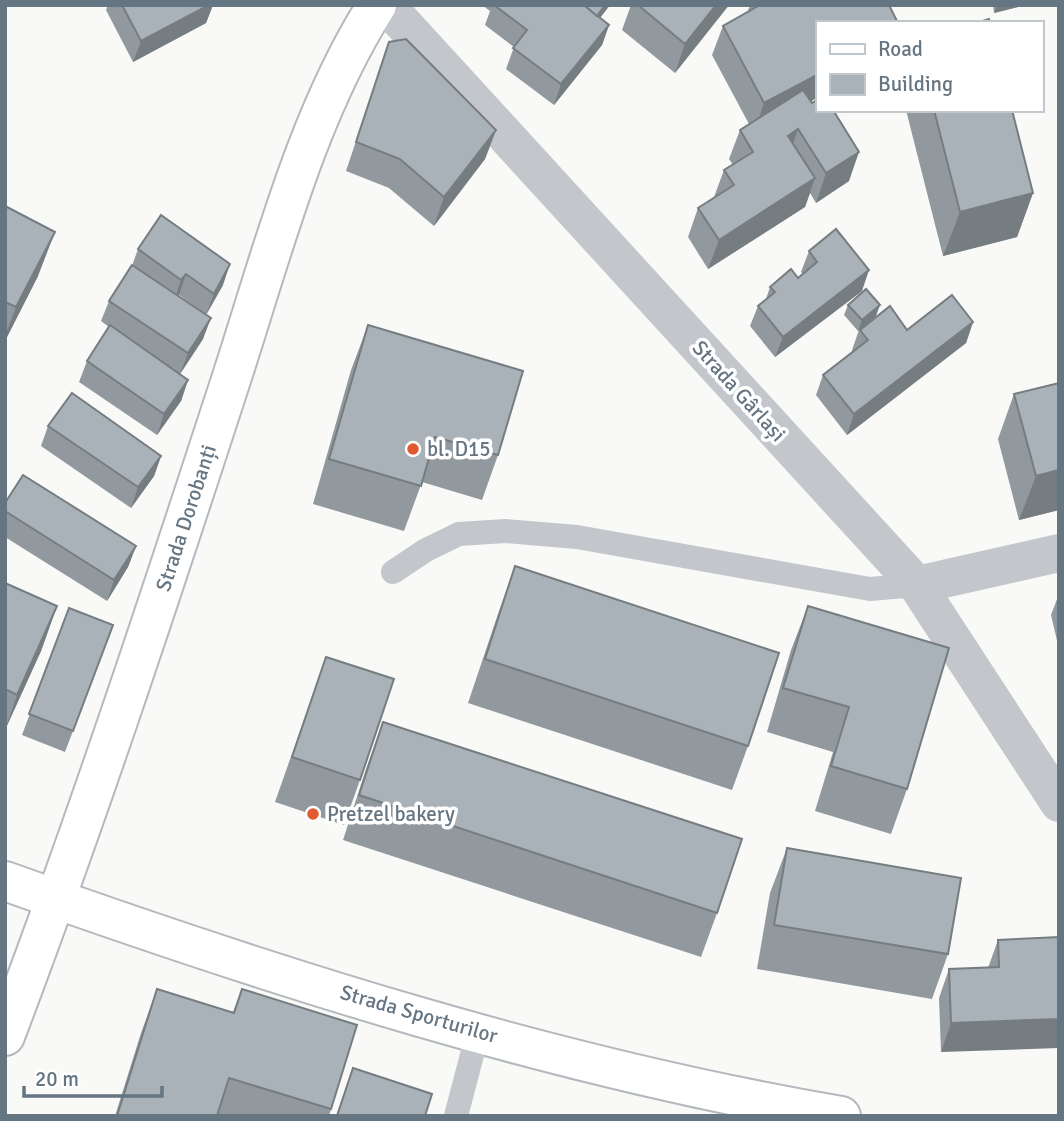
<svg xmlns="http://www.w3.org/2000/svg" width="1064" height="1121" font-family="Signika,sans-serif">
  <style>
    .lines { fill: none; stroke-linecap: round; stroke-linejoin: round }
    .secondary-casing { stroke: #b3b9be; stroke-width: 42 }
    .lane { stroke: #c3c7cb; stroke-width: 24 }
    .street { stroke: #c3c7cb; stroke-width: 38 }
    .secondary { stroke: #fff; stroke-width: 38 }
    .wall { fill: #91999e; fill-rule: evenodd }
    .shaded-wall { fill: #767d81 }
    .building { fill: #a9b2b8; stroke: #767d81; stroke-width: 2 }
    .poi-dot { fill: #e25a2f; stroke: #fff; stroke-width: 2.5 }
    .labels { text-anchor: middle; stroke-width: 7; stroke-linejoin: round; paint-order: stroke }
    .street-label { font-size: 21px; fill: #657582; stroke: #fff }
    .poi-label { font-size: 21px; fill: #657582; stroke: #fff; text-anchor: start }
  </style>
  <rect width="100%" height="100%" fill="#f9f9f7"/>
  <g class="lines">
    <defs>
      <g id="secondary">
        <path d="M5 881C277 978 556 1067 841 1116"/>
        <path d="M5 1036C85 825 156 610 226 395 269 266 304 119 377 5"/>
      </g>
    </defs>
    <!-- secondary casing -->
    <use href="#secondary" class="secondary-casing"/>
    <!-- lane -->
    <g class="lane">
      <polyline points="393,572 426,550 459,534 505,531 577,537 870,589 917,585"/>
      <polyline points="456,1116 478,1032"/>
    </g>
    <!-- street -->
    <g class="street">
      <polyline points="386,5 917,585 1059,803"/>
      <polyline points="917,585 1059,553"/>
    </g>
    <!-- secondary -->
    <use href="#secondary" class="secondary"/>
  </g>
  <!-- wall -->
  <g class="wall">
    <polygon points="108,5 213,5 206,23 133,62 106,10"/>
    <polygon points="482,5 610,5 600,18 609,25 602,45 554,105 506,69 514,47 485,25 490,11"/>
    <polygon points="631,5 729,5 675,73 622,30"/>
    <polygon points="750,5 889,5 811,101 849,181 816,203 810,193 805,207 708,269 688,237 698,208 714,197 724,170 733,165 729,159 740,130 749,124 712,55 723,26 747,13"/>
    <polygon points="993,5 1026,5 994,13"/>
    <polygon points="389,42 496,130 485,159 434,226 389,188 346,171"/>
    <polygon points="906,110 1012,110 1033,193 1017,237 943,256"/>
    <polygon points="5,206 38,276 5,341"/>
    <path d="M138 249 223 285 206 315 203 339 180 374 163 362 188 380 181 401 157 435 79 382 87 361 109 327 101 321 109 301 132 266ZM179 295 205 314 178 296Z"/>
    <polygon points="809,251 862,291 775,357 750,326 758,306 766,299 770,287 798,278 803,274 801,272"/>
    <polygon points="848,305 876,316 865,325 907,330 973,322 966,343 847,435 816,395 823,375 853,352 852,350 859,330 858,331 844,315"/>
    <polygon points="368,325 498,455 482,500 422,482 404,531 313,504 351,370"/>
    <polygon points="1014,394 1059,510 1019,520 998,439"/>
    <polygon points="48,426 161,456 154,476 131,508 41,446"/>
    <polygon points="5,503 136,546 128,567 107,601 5,537"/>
    <polygon points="515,566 748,746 732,790 468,703 499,611"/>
    <polygon points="5,583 57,606 41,651 5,730"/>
    <polygon points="1059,594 1059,649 1051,615"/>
    <polygon points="808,606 907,789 891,834 815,811 833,752 767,732 791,650"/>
    <polygon points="69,608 113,625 65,752 22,735"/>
    <polygon points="326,657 360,780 344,825 275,802"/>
    <polygon points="383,722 717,913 701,957 343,840 367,766"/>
    <polygon points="787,848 948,954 932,999 757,969 770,893"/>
    <polygon points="1059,937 941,1052 939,998 949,969 988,968 998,940"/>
    <polygon points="157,989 233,1012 242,989 357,1025 329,1116 115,1116 141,1033"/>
    <polygon points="353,1068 425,1116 336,1116"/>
  </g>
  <!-- shaded-wall -->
  <g class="shaded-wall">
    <polygon points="209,5 213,5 206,23 133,62 141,41"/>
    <polygon points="605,5 610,5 591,29 595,18"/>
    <polygon points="716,5 729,5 675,73 685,44"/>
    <polygon points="997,5 1026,5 994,13"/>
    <polygon points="609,25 602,45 554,105 561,84"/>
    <polygon points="817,75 817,98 754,133 764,103"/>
    <polygon points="798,129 788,158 788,136"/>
    <polygon points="496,130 485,159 434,226 444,197"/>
    <polygon points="859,152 849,181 816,203 826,173"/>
    <polygon points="815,178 805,207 708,269 719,240"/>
    <polygon points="1033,193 1017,237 943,256 960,212"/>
    <polygon points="55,232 38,276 5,341 5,336 16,307"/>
    <polygon points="230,264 223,285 206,315 214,294"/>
    <polygon points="869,270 862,291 775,357 783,337"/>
    <polygon points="186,274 179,295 174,301 181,280"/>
    <polygon points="880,305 876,316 858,331 862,320"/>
    <polygon points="211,318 203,339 180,374 188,353"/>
    <polygon points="973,322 966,343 847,435 854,414"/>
    <polygon points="188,380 181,401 157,435 164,414"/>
    <polygon points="161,456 154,476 131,508 138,487"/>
    <polygon points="1059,470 1059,510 1019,520 1036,476"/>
    <polygon points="136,546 128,567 107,601 114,580"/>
    <polygon points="57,606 41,651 5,730 17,695"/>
    <polygon points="1059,1019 1059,1048 941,1052 951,1023"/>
  </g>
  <!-- building -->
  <g class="building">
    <polygon points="122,5 209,5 141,41"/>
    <polygon points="494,5 584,5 609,25 561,84 513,48 527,30"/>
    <polygon points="584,5 605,5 597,16"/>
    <polygon points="638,5 716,5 685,44"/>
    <polygon points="760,5 889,5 898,23 817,23 817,75 764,103 723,26"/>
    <polygon points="989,19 990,23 976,23"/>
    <polygon points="406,39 496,130 444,197 400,159 356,142 389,42"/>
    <polygon points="803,90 812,103 817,100 817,110 833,110 859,152 826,173 798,129 788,136 815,178 719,240 698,208 734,185 724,170 753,152 740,130"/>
    <polygon points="934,110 1012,110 1033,193 960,212"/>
    <polygon points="5,206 55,232 16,307 5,302"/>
    <polygon points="161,215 230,264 214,294 186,274 181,280 138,249"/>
    <polygon points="836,229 869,270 783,337 758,306 775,292 770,287 791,269 798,278 817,262 809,251"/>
    <polygon points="132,265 211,318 188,353 109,301"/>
    <polygon points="866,289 880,305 862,320 848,305"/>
    <polygon points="952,295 973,322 854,414 823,375 868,340 860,330 890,306 907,330"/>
    <polygon points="110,325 188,380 164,414 87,361"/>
    <polygon points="368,325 523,371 498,455 435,437 421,486 329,459"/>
    <polygon points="1059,383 1059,470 1036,476 1014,394"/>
    <polygon points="72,393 161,456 138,487 48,426"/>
    <polygon points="23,475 136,546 114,580 5,511 5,503"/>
    <polygon points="515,566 779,653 748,746 485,659"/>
    <polygon points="5,583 57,606 17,695 5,689"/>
    <polygon points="808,606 949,648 907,789 831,766 849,707 783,688"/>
    <polygon points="69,608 113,625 73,731 29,714"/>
    <polygon points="326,657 394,679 360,780 292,757"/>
    <polygon points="383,722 742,839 717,913 359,795"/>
    <polygon points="787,848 961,878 948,954 774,925"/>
    <polygon points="1059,937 1059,1019 951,1023 949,969 999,967 998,940"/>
    <polygon points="157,989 234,1013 242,989 357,1025 331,1109 229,1078 217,1116 117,1116"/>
    <polygon points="353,1068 432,1094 425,1116 337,1116"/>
  </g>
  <!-- markers -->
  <g class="poi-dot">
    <circle cx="413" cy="449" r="7"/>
    <circle cx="313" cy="814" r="7"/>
  </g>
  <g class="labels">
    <!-- street labels -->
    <g class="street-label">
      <text transform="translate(739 391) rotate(48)" y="7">Strada Gârlași</text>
      <text transform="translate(186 518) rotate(-72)" y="7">Strada Dorobanți</text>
      <text transform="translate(419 1014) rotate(16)" y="7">Strada Sporturilor</text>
    </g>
    <!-- poi labels -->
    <g class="poi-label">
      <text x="427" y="456">bl. D15</text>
      <text x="327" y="821">Pretzel bakery</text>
    </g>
  </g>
  <!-- border -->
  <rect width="1064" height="1121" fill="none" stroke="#657582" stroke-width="14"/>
  <!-- legend -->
  <rect x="816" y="21" width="228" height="91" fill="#ffffff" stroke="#c1c8cd" stroke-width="2"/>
  <rect x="830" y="44" width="35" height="10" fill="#ffffff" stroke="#c1c8cd" stroke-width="2"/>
  <text x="878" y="56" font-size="21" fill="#657582">Road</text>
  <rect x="830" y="74" width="35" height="21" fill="#a9b2b8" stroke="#c1c8cd" stroke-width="2"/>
  <text x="878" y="91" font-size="21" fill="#657582">Building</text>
  <!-- scale -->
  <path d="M24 1086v10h138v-10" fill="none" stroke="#657582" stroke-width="3.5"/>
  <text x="35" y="1086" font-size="21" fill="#657582" stroke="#ffffff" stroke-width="5" paint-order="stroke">20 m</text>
</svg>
